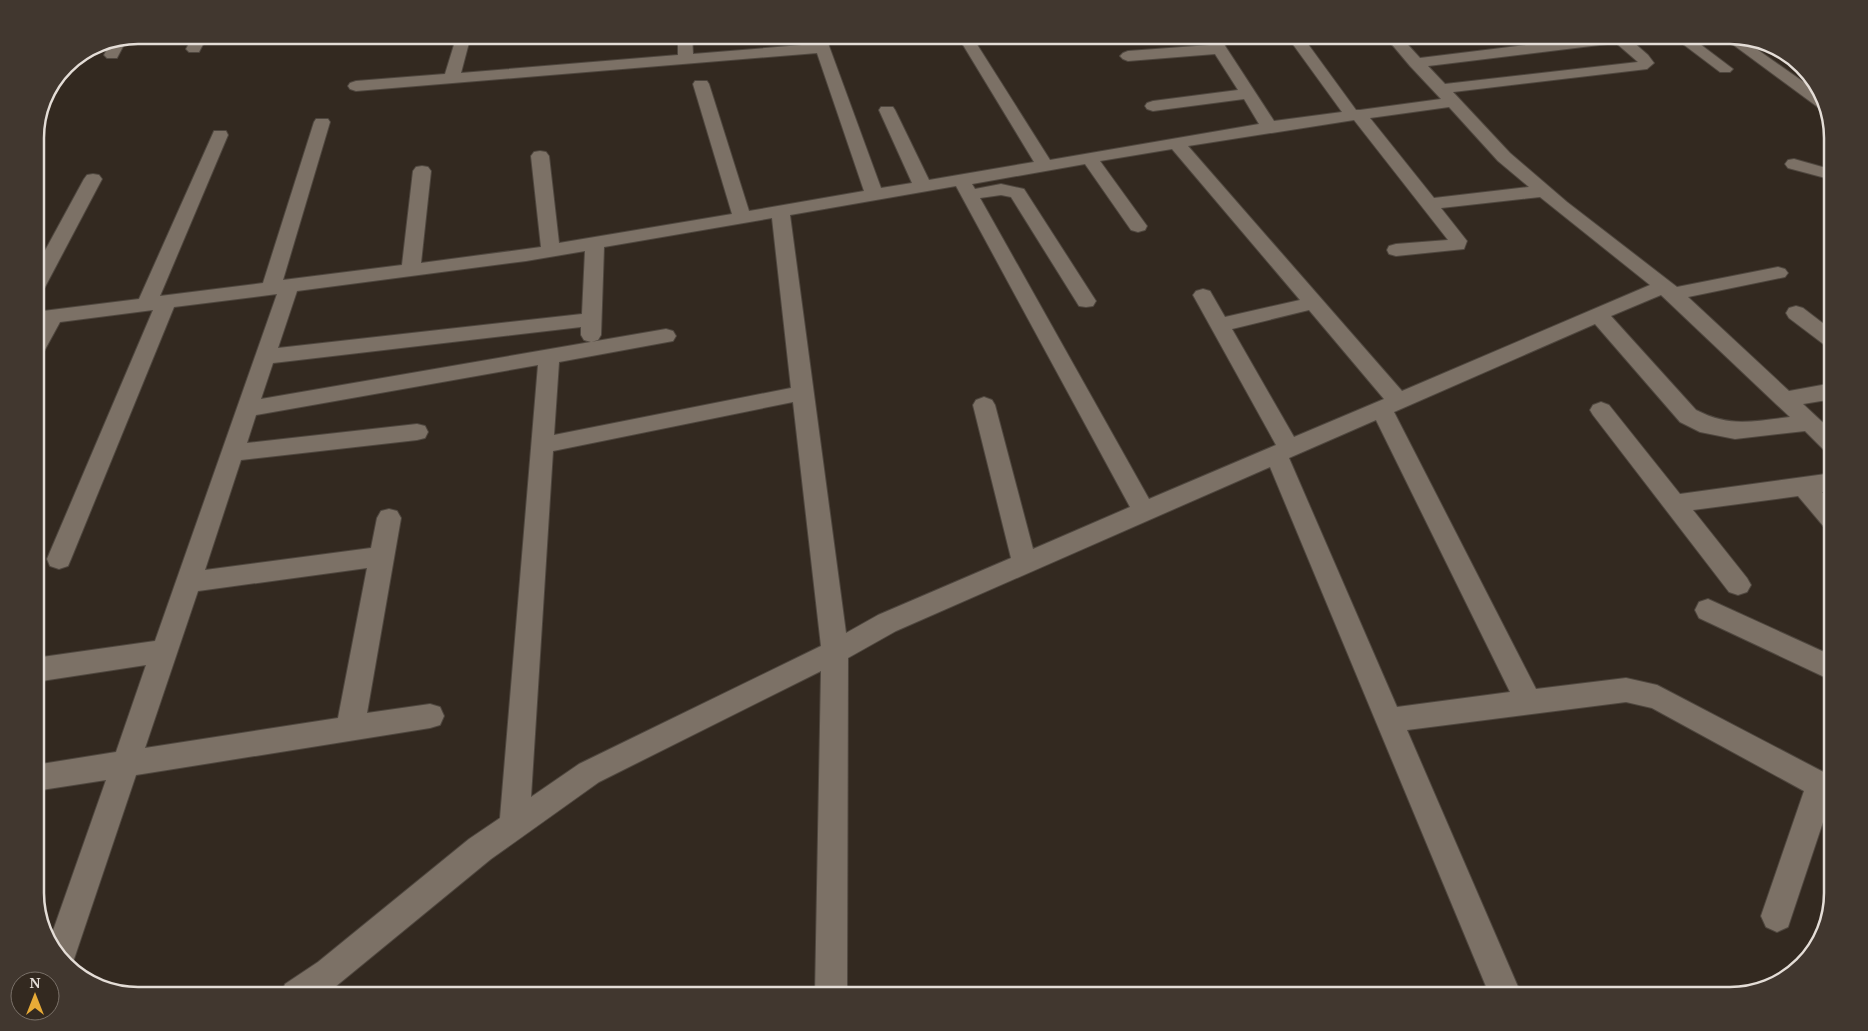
<svg xmlns="http://www.w3.org/2000/svg" width="1868" height="1031" font-family="'Noto Serif',serif">
  <style>
    .lines { fill: none; stroke-linecap: round; stroke-linejoin: round }
    .street-casing { stroke: #4f473f; stroke-width: 2 }
    .street { fill: #7c7166; fill-rule: evenodd }
    .rim { fill: none; stroke: #e4ddd7; stroke-width: 2.5 }
  </style>
  <rect width="100%" height="100%" fill="#332920"/>
  <g class="lines">
    <defs>
      <g id="street">
        <polygon points="194,35 208,35 199,52 189,52 186,49"/>
        <path d="M457 35H471L461 73 678 55V35H692L693 54 814 44 811 35H825L881 188 912 183 879 110 881 107H893L895 110 929 180 1034 162 957 35H971L1050 160 1259 124 1244 99 1153 111 1147 109 1145 106 1147 103 1153 101 1238 90 1215 54 1128 61 1123 59 1120 56 1123 53 1128 51 1210 45 1204 35H1218L1274 121 1342 112 1292 43 1295 40H1305L1356 110H1360L1441 99 1410 66 1384 35H1399L1420 58 1607 35H1642L1640 39 1632 41 1648 55 1654 63 1647 69 1453 92 1510 153 1567 202 1677 287 1778 267 1785 269 1788 273 1785 277 1688 297 1789 391 1833 383V399L1803 404 1833 432V453L1825 451 1805 431 1735 439 1700 432 1680 422 1595 324 1394 412 1536 689 1626 678 1657 685 1833 777V806L1829 804 1788 927 1777 932 1766 927 1761 916 1804 791 1652 708 1626 702 1407 730 1522 996H1490L1270 467 896 631 848 658 847 996H815L821 671 599 782 491 859 324 996H281L285 984 318 962 469 839 500 818 538 365 256 415 247 443 417 424 425 426 428 432 425 438 417 440 241 460 205 570 371 548 377 518 381 511 389 509 397 511 401 518 367 713 430 704 440 707 444 716 440 725 430 728 136 775 71 968 52 950 49 942 106 780 35 791V765L116 752 146 665 35 682V658L155 641 277 294 174 307 71 559 68 566 59 569 50 566 47 559 153 310 60 322 42 355 35 357V331L38 325 35 326V312L139 299 214 131H226L228 135 160 296 263 283 314 122 316 119H328L330 122 283 280 402 265 413 171 416 167 422 166 428 167 431 171 421 263 541 247 531 156 534 152 540 151 546 152 549 156 559 243 732 214 693 84 695 81H707L709 84 749 211 864 191 817 53 356 91 350 89 348 86 350 83 356 81 445 74ZM1616 43 1638 62 1445 84 1428 66ZM1449 107 1498 161 1529 187 1434 198 1370 118ZM1354 120 1448 240 1396 244 1389 246 1387 250 1389 254 1396 256 1464 249 1467 241 1441 208 1540 197 1650 285 1402 391 1188 146ZM1172 149 1300 300 1225 317 1210 291 1203 289 1196 291 1193 295 1276 445 1149 499 980 198 1001 195 1011 197 1079 306 1086 307 1093 306 1096 301 1024 189 1001 184 975 189 972 184 1085 164 1131 230 1138 232 1145 230 1147 226 1100 161ZM956 186 1130 507 1033 549 995 405 992 400 984 397 976 400 973 405 1011 558 878 615 846 633 790 215ZM772 218 791 388 554 435 559 362 673 341 676 336 673 331 666 329 261 399 273 363 581 327V335L584 340 591 342 598 340 601 335 604 247ZM585 251 582 314 278 348 297 291 526 261ZM1661 295 1776 404 1790 417C1753 421 1731 428 1696 410L1611 316ZM1309 310 1384 399 1294 437 1232 329ZM793 402 821 646 579 764 531 797 553 451ZM1376 420 1510 692 1397 707 1289 458ZM367 568 338 718 145 748 198 591Z"/>
        <polygon points="622,35 648,35 646,38 629,40 624,39"/>
        <polygon points="1671,35 1688,35 1733,69 1730,72 1720,72"/>
        <polygon points="1720,35 1741,38 1822,95 1826,110 1819,108"/>
        <polygon points="128,37 117,58 107,58 104,55 112,40"/>
        <polygon points="1794,159 1833,170 1833,180 1788,168 1785,164 1788,160"/>
        <polygon points="93,174 99,175 102,179 45,287 42,291 35,293 35,269 84,179 87,175"/>
        <polygon points="1796,306 1803,308 1833,331 1833,348 1826,346 1789,318 1786,313 1789,308"/>
        <polygon points="1601,402 1609,405 1680,494 1833,473 1833,491 1822,492 1833,505 1833,530 1825,528 1798,496 1693,510 1747,578 1751,585 1747,592 1738,595 1729,592 1593,415 1590,410 1593,405"/>
        <polygon points="1708,599 1833,656 1833,681 1699,618 1695,610 1699,602"/>
      </g>
    </defs>
    <!-- street casing -->
    <use href="#street" class="street-casing"/>
    <!-- street -->
    <use href="#street" class="street"/>
  </g>
  <!-- crop -->
  <path d="M0 0H1868V1031H0ZM138 44H1730A94 94 0 0 1 1824 138V893A94 94 0 0 1 1730 987H138A94 94 0 0 1 44 893V138A94 94 0 0 1 138 44Z" fill="#41372f" fill-rule="evenodd"/>
  <path class="rim" d="M138 44H1730A94 94 0 0 1 1824 138V893A94 94 0 0 1 1730 987H138A94 94 0 0 1 44 893V138A94 94 0 0 1 138 44Z"/>
  <!-- north arrow -->
  <g transform="translate(35 996)"><circle r="24" fill="#332920" stroke="#7a7169"/>
  <path d="M0-4L9 19L0 12L-9 19Z" fill="#e8ab37"/>
  <text y="-8" font-size="14" font-weight="bold" text-anchor="middle" fill="#e4ddd7">N</text>
  </g>
</svg>
